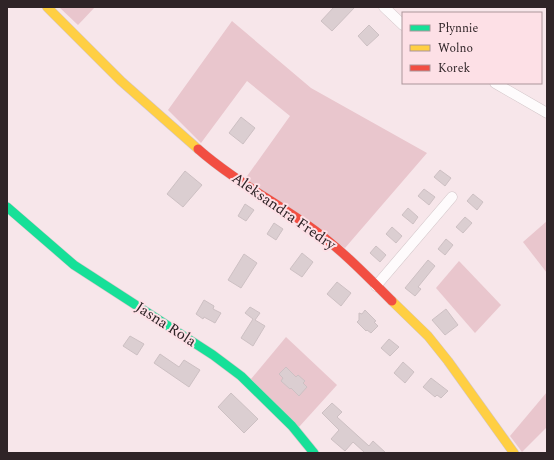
<svg xmlns="http://www.w3.org/2000/svg" width="554" height="460" font-family="Spectral,serif">
  <style>
    .green { fill: #e9c6cd }
    .building { fill: #dbced1; stroke: #cdc0c3 }
    .lines { fill: none; stroke-linecap: round; stroke-linejoin: round }
    .street-casing { stroke: #d2c5c8; stroke-width: 11 }
    .fast-casing { stroke: #d2c5c8; stroke-width: 10 }
    .slow-casing { stroke: #d2c5c8; stroke-width: 10 }
    .jam-casing { stroke: #d2c5c8; stroke-width: 10 }
    .street { stroke: #fefbfc; stroke-width: 10 }
    .fast { stroke: #16e098; stroke-width: 9 }
    .slow { stroke: #ffcf43; stroke-width: 9 }
    .jam { stroke: #f24e42; stroke-width: 9 }
    .labels { text-anchor: middle; stroke-width: 4; stroke-linejoin: round; paint-order: stroke }
    .street-label { font-size: 15px; fill: #2f2427; stroke: #fde0e6 }
  </style>
  <rect width="100%" height="100%" fill="#f7e6ea"/>
  <!-- green -->
  <g class="green">
    <polygon points="59,7 95,7 78,25"/>
    <polygon points="232,21 311,88 427,153 345,248 245,179 290,116 247,81 201,143 168,110"/>
    <polygon points="547,221 547,273 523,242"/>
    <polygon points="459,261 501,305 475,333 436,288"/>
    <polygon points="286,337 337,385 299,427 251,379"/>
    <polygon points="547,392 547,427 522,452 510,436"/>
  </g>
  <!-- building -->
  <g class="building">
    <polygon points="334,7 355,7 332,31 321,21"/>
    <polygon points="369,25 379,35 367,46 358,36"/>
    <polygon points="241,117 255,128 243,144 229,133"/>
    <polygon points="440,170 451,178 445,186 434,177"/>
    <polygon points="185,171 202,185 183,207 167,194"/>
    <polygon points="424,189 435,197 429,205 418,196"/>
    <polygon points="473,194 483,202 477,210 467,201"/>
    <polygon points="245,204 254,210 246,221 238,216"/>
    <polygon points="408,208 418,217 413,224 402,215"/>
    <polygon points="465,217 472,223 463,233 456,227"/>
    <polygon points="274,223 283,229 276,240 267,234"/>
    <polygon points="392,227 402,236 396,243 386,234"/>
    <polygon points="446,239 453,245 445,255 438,249"/>
    <polygon points="376,246 386,255 380,262 370,253"/>
    <polygon points="302,253 313,262 302,277 290,269"/>
    <polygon points="244,254 257,263 241,288 228,280"/>
    <polygon points="428,260 435,266 418,287 421,289 415,296 405,288"/>
    <polygon points="337,282 351,293 341,306 327,294"/>
    <polygon points="204,300 214,306 213,309 221,313 215,323 204,317 203,319 196,314"/>
    <polygon points="250,307 260,313 255,320 265,326 253,346 241,338 253,319 245,313"/>
    <polygon points="446,309 458,325 445,335 432,320"/>
    <polygon points="365,310 376,321 374,322 378,326 371,333 367,330 366,331 357,322 359,320 359,313 362,314"/>
    <polygon points="130,336 144,344 137,355 123,346"/>
    <polygon points="389,339 399,347 390,356 381,348"/>
    <polygon points="160,354 179,367 184,360 200,370 189,387 154,363"/>
    <polygon points="403,362 414,372 405,383 394,373"/>
    <polygon points="286,367 296,377 298,375 305,381 303,383 307,387 299,396 291,388 290,389 281,381 283,378 279,374"/>
    <polygon points="431,378 448,391 441,398 437,395 435,397 423,387"/>
    <polygon points="231,393 258,419 244,433 218,407"/>
    <polygon points="332,403 342,412 337,417 369,446 373,441 386,453 363,453 364,452 353,442 345,451 331,439 339,430 322,413"/>
  </g>
  <g class="lines">
    <defs>
      <g id="street">
        <polyline points="384,7 403,25"/>
        <polyline points="495,83 547,113"/>
        <polyline points="376,286 452,197"/>
      </g>
      <polyline id="fast" points="7,207 74,265 213,355 241,376 292,426 314,453"/>
      <g id="slow">
        <polyline points="47,7 121,81 198,149"/>
        <polyline points="392,301 428,336 448,361 514,453"/>
      </g>
      <path id="jam" d="M198 149C231 178 270 199 306 224 338 246 365 274 392 301"/>
    </defs>
    <!-- street casing -->
    <use href="#street" class="street-casing"/>
    <!-- fast casing -->
    <use href="#fast" class="fast-casing"/>
    <!-- slow casing -->
    <use href="#slow" class="slow-casing"/>
    <!-- jam casing -->
    <use href="#jam" class="jam-casing"/>
    <!-- street -->
    <use href="#street" class="street"/>
    <!-- fast -->
    <use href="#fast" class="fast"/>
    <!-- slow -->
    <use href="#slow" class="slow"/>
    <!-- jam -->
    <use href="#jam" class="jam"/>
  </g>
  <g class="labels">
    <!-- street labels -->
    <g class="street-label">
      <text transform="translate(284 211) rotate(35)" y="5">Aleksandra Fredry</text>
      <text transform="translate(166 324) rotate(33)" y="5">Jasna Rola</text>
    </g>
  </g>
  <!-- border -->
  <rect width="554" height="460" fill="none" stroke="#2f2427" stroke-width="16"/>
  <!-- legend -->
  <rect x="402" y="12" width="140" height="72" fill="#fde0e6" stroke="#ab959a"/>
  <rect x="410" y="25" width="20" height="6" fill="#16e098" stroke="#ab959a"/>
  <text x="438" y="32" font-size="12" fill="#2f2427">Płynnie</text>
  <rect x="410" y="45" width="20" height="6" fill="#ffcf43" stroke="#ab959a"/>
  <text x="438" y="52" font-size="12" fill="#2f2427">Wolno</text>
  <rect x="410" y="65" width="20" height="6" fill="#f24e42" stroke="#ab959a"/>
  <text x="438" y="72" font-size="12" fill="#2f2427">Korek</text>
</svg>
